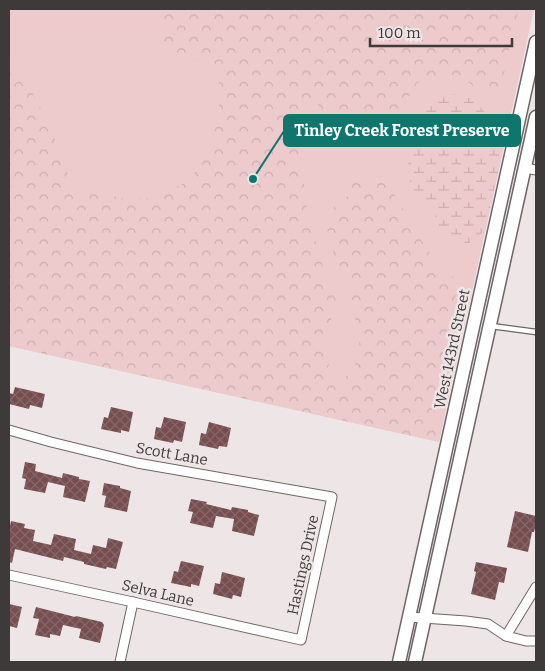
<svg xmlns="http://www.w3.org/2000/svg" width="545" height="671" font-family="Bitter,serif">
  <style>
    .green { fill: #edcacb }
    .forest { fill: url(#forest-crowns) }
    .wetland { fill: url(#wetland-marsh) }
    .building { fill: url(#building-cross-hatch) }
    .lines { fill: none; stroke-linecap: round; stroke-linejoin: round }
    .lane-casing { stroke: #6d6666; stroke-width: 7 }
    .street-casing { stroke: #6d6666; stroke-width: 11 }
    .secondary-casing { stroke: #6d6666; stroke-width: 15 }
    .lane { stroke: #fff; stroke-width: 4.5 }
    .street { stroke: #fff; stroke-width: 9 }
    .secondary { stroke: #fff; stroke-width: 12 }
    .labels { text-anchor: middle; stroke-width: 5; stroke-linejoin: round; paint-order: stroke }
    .street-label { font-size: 15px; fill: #3e3a3a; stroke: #eee6e6 }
    .leader { fill: none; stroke: #0f766e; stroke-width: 2 }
    .callout-dot { fill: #0f766e; stroke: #eee6e6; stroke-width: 2 }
    .callout { fill: #0f766e; stroke: #0f766e; stroke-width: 2 }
    .callout-label { font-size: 16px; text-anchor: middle; font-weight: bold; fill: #fff }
  </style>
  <defs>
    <pattern id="forest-crowns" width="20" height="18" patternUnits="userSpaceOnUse" patternTransform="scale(1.25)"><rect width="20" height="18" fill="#edcacb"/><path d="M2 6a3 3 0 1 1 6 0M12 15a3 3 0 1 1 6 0" fill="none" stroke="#ccaeaf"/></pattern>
    <pattern id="wetland-marsh" width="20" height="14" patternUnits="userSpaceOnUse" patternTransform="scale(1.25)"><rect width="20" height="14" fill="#edcacb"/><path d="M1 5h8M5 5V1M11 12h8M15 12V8" fill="none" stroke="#ccaeaf"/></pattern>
    <pattern id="building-cross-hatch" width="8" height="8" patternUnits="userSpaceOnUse" patternTransform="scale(1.25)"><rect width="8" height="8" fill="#764e50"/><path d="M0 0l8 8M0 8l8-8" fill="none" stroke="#866667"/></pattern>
  </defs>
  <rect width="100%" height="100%" fill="#eee6e6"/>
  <!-- green -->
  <polygon class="green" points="9,9 534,9 439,442 9,346"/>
  <!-- forest -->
  <polygon class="forest" points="166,9 516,9 518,12 499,95 479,91 465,79 447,74 417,83 404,106 397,129 380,140 360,147 345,139 345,122 327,115 317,104 301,109 297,132 308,215 324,271 337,302 329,326 326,346 331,359 324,376 340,381 354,370 361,335 352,309 350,281 335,259 326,225 337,200 352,195 351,183 379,178 388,183 413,227 436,263 459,282 446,339 444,370 436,400 433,426 441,432 439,442 9,346 9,63 17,64 52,130 64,167 77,189 127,199 156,198 188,181 210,152 219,108 219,80 205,62 165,52 162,25"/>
  <!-- wetland -->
  <polygon class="wetland" points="454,94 475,100 487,115 501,119 508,127 485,231 469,243 452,242 441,231 432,209 415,195 407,174 410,146 422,115 439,98"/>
  <!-- building -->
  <g class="building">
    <polygon points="15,387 45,394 42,408 30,405 29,409 9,404 9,393 13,394"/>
    <polygon points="111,407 133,412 129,432 121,430 121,433 101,429 104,417 108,418"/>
    <polygon points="164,417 186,422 182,442 174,440 173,443 154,439 156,427 161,428"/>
    <polygon points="209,422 231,428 227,447 219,446 218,449 199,445 201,433 206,434"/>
    <polygon points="25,462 36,464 35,471 62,478 63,473 79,477 79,479 90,481 85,502 63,497 65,486 48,482 45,493 24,489 26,479 22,478"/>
    <polygon points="104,483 120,486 120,488 131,491 127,512 104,507 106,496 102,495"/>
    <polygon points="191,499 207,502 206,504 231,510 232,507 248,510 248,512 259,515 254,536 232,531 234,519 216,516 213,528 190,523 193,512 188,511"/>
    <polygon points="515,511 536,516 536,523 534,532 532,532 528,552 507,547"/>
    <polygon points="11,521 25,524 24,528 35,530 33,541 51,545 54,534 76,539 74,550 91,554 93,545 106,548 108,538 123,542 116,569 107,567 106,569 84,564 84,562 64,557 63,561 15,549 12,563 9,562 9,531"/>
    <polygon points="181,561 204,566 199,586 191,584 191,587 171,583 174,571 178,572"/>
    <polygon points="476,562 507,568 504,583 499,582 495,600 471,594 476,572 474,571"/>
    <polygon points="222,572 245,578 241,597 233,595 232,599 213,594 215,583 220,584"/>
    <polygon points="9,604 22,607 17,628 9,626"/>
    <polygon points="36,607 75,617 76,616 102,622 104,625 100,643 79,638 81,629 63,625 60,636 50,634 50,638 35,635 39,619 33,618"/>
  </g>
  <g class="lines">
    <defs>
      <polyline id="lane" points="491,326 536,332"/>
      <g id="street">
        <polyline points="525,168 536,170"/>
        <polyline points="9,430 51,442 137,463 332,497 301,640 133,602 9,575"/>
        <polyline points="409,617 466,621 488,624 506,636 526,641 536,641"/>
        <polyline points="506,636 536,587"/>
        <polyline points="120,662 133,602"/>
      </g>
      <g id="secondary">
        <polyline points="399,662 536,42"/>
        <polyline points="415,662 536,117"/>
      </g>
    </defs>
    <!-- lane casing -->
    <use href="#lane" class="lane-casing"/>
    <!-- street casing -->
    <use href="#street" class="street-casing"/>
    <!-- secondary casing -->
    <use href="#secondary" class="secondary-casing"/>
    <!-- lane -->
    <use href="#lane" class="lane"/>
    <!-- street -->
    <use href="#street" class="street"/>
    <!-- secondary -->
    <use href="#secondary" class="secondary"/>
  </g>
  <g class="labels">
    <!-- street labels -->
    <g class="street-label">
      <text transform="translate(452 349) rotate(-78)" y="5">West 143rd Street</text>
      <text transform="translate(172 454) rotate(10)" y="5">Scott Lane</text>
      <text transform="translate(303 565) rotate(-78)" y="5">Hastings Drive</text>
      <text transform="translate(158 593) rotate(13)" y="5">Selva Lane</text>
    </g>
  </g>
  <!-- callouts -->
  <path class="leader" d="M253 179L284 131"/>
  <circle class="callout-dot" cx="253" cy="179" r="5"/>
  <rect class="callout" x="284" y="115" width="236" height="31" rx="5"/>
  <g class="callout-label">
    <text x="402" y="136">Tinley Creek Forest Preserve</text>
  </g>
  <!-- border -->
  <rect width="545" height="671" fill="none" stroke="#3e3a3a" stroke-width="20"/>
  <!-- scale -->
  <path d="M370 38v8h142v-8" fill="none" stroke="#3e3a3a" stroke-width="2.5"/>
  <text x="378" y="38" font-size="15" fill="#3e3a3a" stroke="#eee6e6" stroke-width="4" paint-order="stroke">100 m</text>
</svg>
